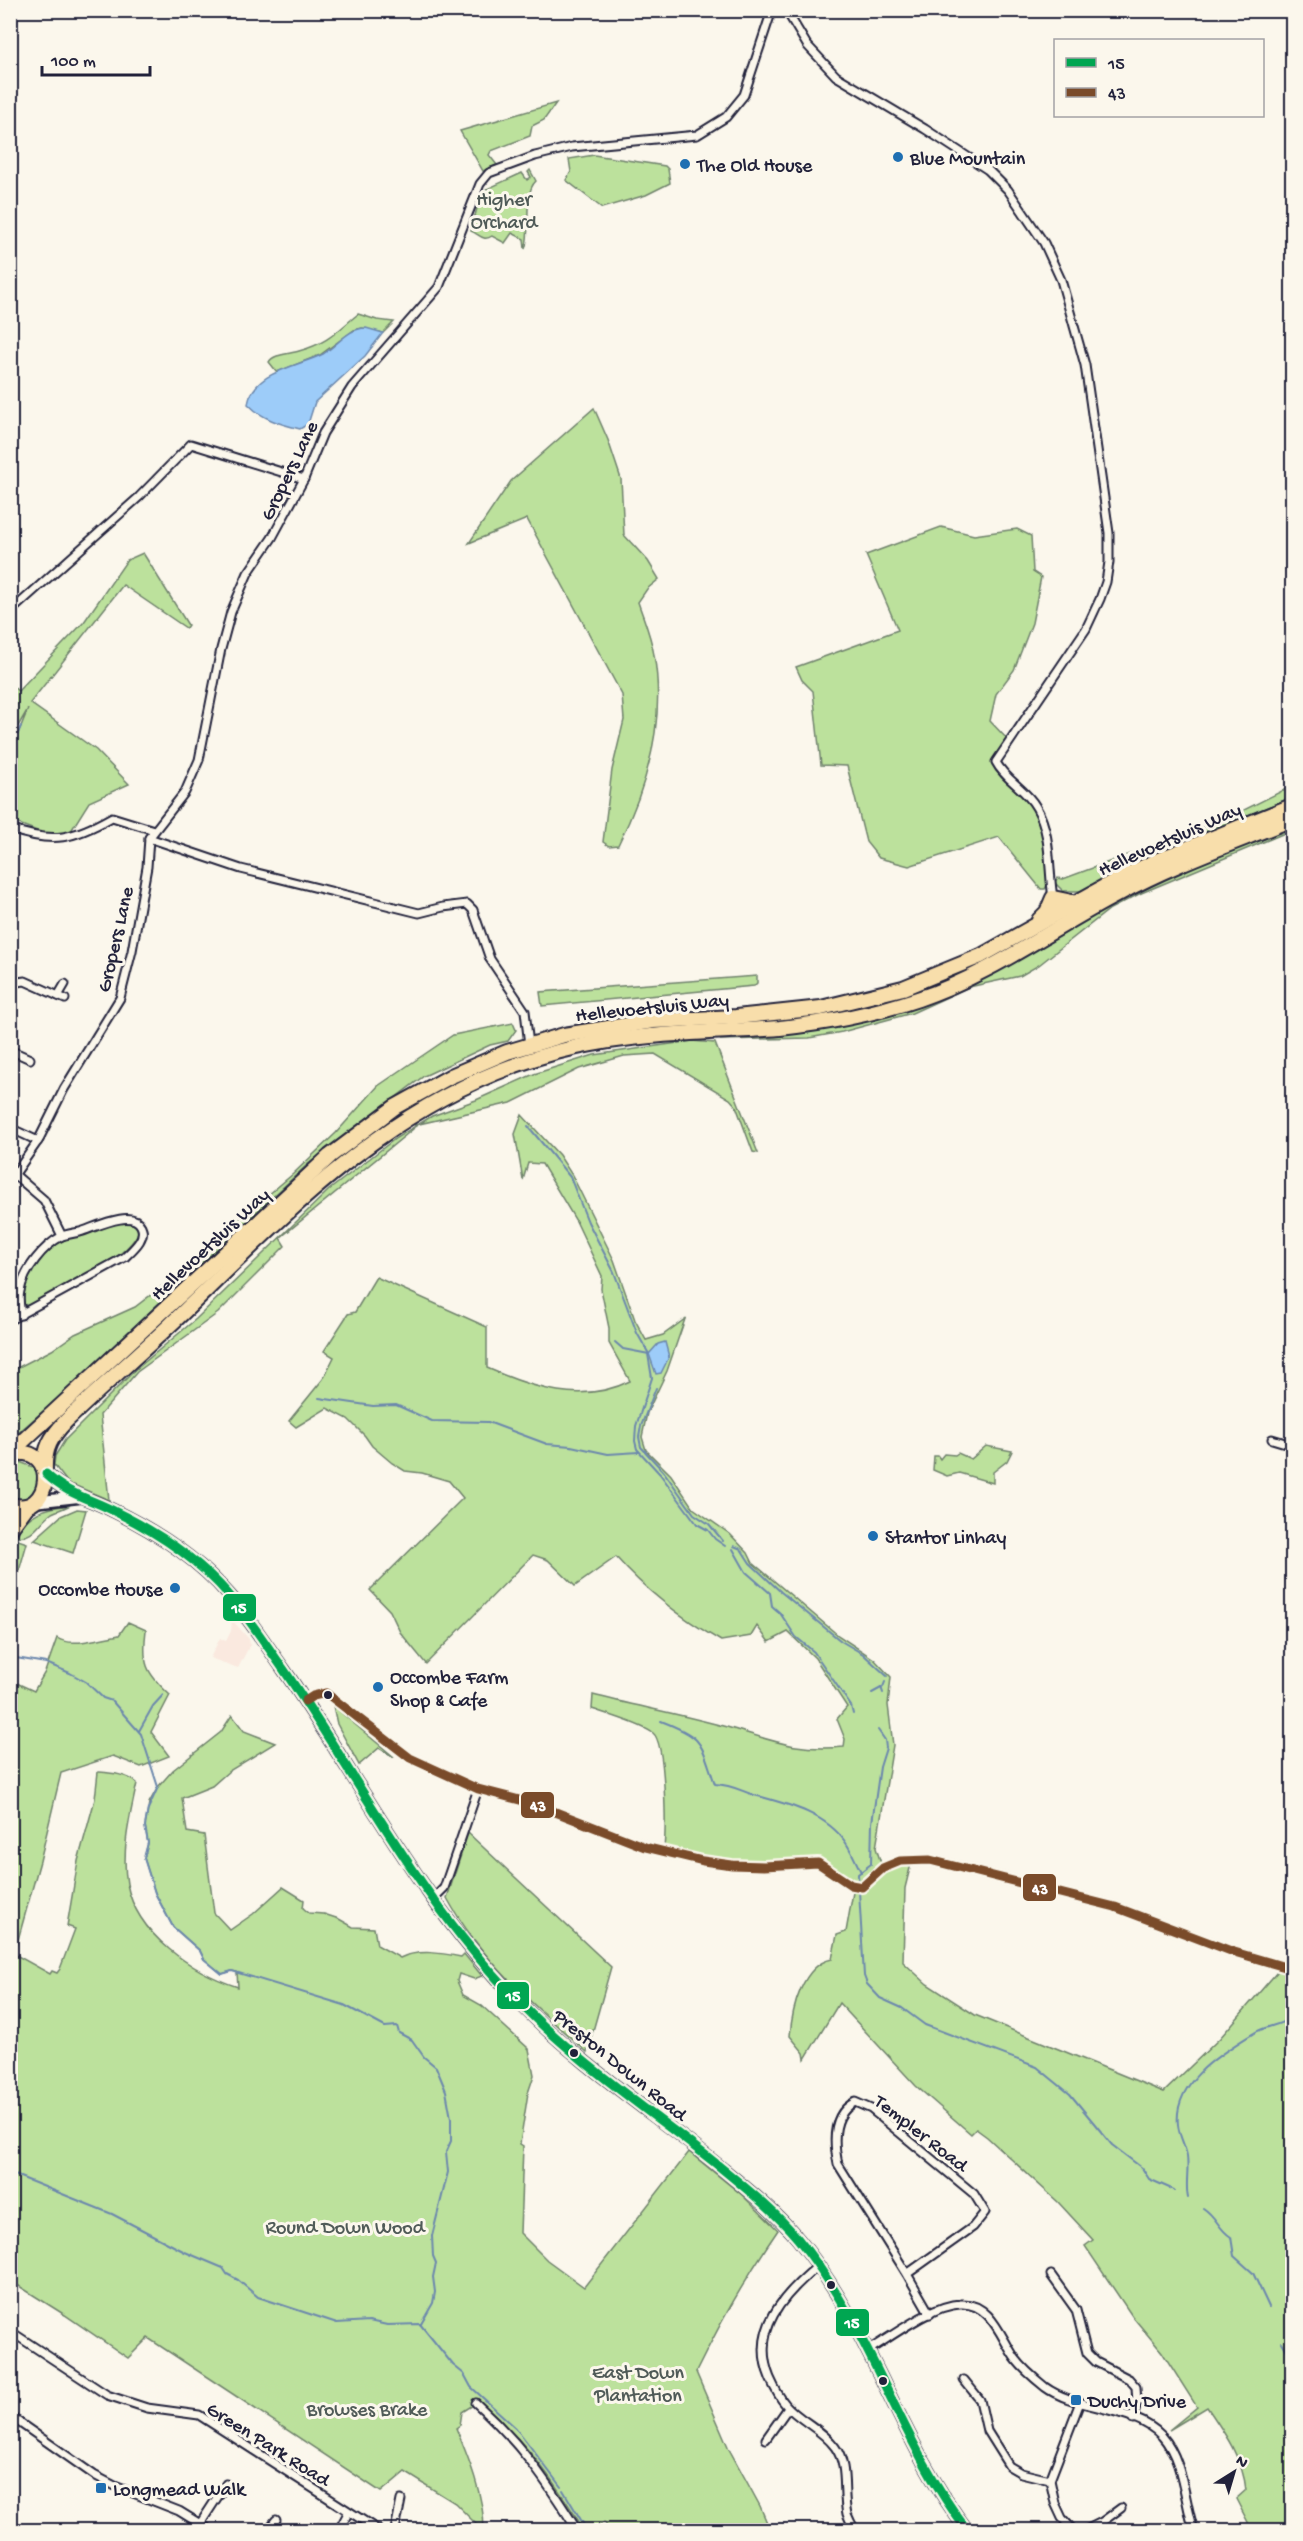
<svg xmlns="http://www.w3.org/2000/svg" width="1303" height="2541" font-family="'Gochi Hand',sans-serif">
  <style>
    .built { fill: #fae9df }
    .green { fill: #bce19c; stroke: #6f826c; stroke-width: 1.5 }
    .water { fill: #9dccf9; stroke: #6c88ad; stroke-width: 1.5 }
    .lines { fill: none; stroke-linecap: round; stroke-linejoin: round }
    .stream { stroke: #6c88ad; stroke-width: 2 }
    .street-casing { stroke: #22223b; stroke-width: 11 }
    .secondary-casing { stroke: #22223b; stroke-width: 15 }
    .highway-casing { stroke: #22223b; stroke-width: 18 }
    .street { stroke: #fbf7ec; stroke-width: 7 }
    .secondary { stroke: #fbf7ec; stroke-width: 10 }
    .highway { stroke: #f8deab; stroke-width: 14 }
    .bus-1-casing { stroke: #fbf7ec; stroke-width: 14 }
    .bus-2-casing { stroke: #fbf7ec; stroke-width: 14 }
    .bus-1 { stroke: #00a651; stroke-width: 9 }
    .bus-2 { stroke: #7a4b2a; stroke-width: 9 }
    .poi-dot { fill: #1f6fb2; stroke: #fbf7ec; stroke-width: 2 }
    .bus-dot { fill: #22223b; stroke: #fbf7ec; stroke-width: 2 }
    .labels { text-anchor: middle; stroke-width: 6; stroke-linejoin: round; paint-order: stroke }
    .poi-label { font-size: 20px; fill: #22223b; stroke: #fbf7ec; text-anchor: start }
    .park-label { font-size: 20px; fill: #505b58; stroke: #fbf7ec }
    .street-label { font-size: 20px; fill: #22223b; stroke: #fbf7ec }
    .line-badge { stroke: #fbf7ec; stroke-width: 2 }
    .badge-label { font-size: 16px; text-anchor: middle; font-weight: bold; fill: #fff }
  </style>
  <rect width="100%" height="100%" fill="#fbf7ec"/>
  <filter id="ink" filterUnits="userSpaceOnUse"><feTurbulence type="fractalNoise" baseFrequency=".0167" numOctaves="2"/><feDisplacementMap in="SourceGraphic" scale="12" xChannelSelector="R" yChannelSelector="G"/><feConvolveMatrix kernelMatrix="1 2 1 2 8 2 1 2 1" color-interpolation-filters="sRGB"/></filter>
  <g filter="url(#ink)">
    <!-- built -->
    <polygon class="built" points="232,1620 249,1639 250,1645 238,1668 210,1658 220,1638 226,1641 231,1631"/>
    <!-- green -->
    <g class="green">
      <polygon points="556,103 544,120 532,126 530,136 491,151 489,155 497,165 483,171 460,131"/>
      <polygon points="594,155 665,166 668,169 670,183 646,195 602,208 566,180 571,172 569,159"/>
      <path d="M530 170 536 181C522 194 532 231 525 249L524 239 512 233 505 243 492 236C483 242 479 234 471 231L477 208 487 189 522 173 527 180 531 177 528 172Z"/>
      <path d="M358 314 377 320 394 322 383 333 362 328 354 330 320 355 277 372 269 362C273 354 290 354 299 351 328 343 336 332 358 314Z"/>
      <path d="M594 408 608 440 621 479 624 535 648 561 659 579 647 589 638 602C644 620 651 636 654 655 666 721 648 785 618 845L609 846 603 842 612 770 624 720 622 695 527 519 469 543 511 481Z"/>
      <path d="M941 527 974 535 1017 529 1031 536 1033 572 1041 577 1032 623 1014 670 996 694 990 721 1008 740 993 763C1000 779 1015 783 1025 796 1040 814 1058 868 1045 889H1041L999 837 909 866 879 858 866 842 847 766 821 765 813 691 802 680 796 667 898 630 866 555Z"/>
      <polygon points="143,553 188,625 186,628 123,585 30,703 96,750 129,784 89,802 69,834 45,834 11,821 11,751 28,709 11,738 11,685 18,691 84,622 127,560"/>
      <polygon points="1292,786 1292,797 1159,852 1080,891 1063,891 1054,882 1058,878 1063,879 1228,818"/>
      <polygon points="1292,823 1292,830 1139,894 1110,909 1039,965 1020,976 969,987 912,1013 842,1032 809,1038 721,1040 725,1034 904,1005 1106,903"/>
      <polygon points="757,976 757,983 754,986 542,1006 540,992"/>
      <polygon points="513,1023 516,1030 508,1041 490,1045 424,1076 308,1164 50,1405 11,1439 11,1371 52,1350 75,1334 135,1307 187,1267 217,1238 293,1174 336,1133 378,1086 413,1062 453,1035"/>
      <polygon points="692,1041 715,1043 758,1153 753,1152 736,1106 730,1099 655,1054 624,1056 579,1069 511,1103 415,1125 413,1129 280,1238 285,1246 218,1313 137,1372 100,1415 109,1500 74,1485 71,1487 54,1465 55,1456 65,1440 134,1371 196,1319 329,1190 396,1138 432,1116 476,1100 534,1074 594,1055"/>
      <path d="M522 1115 559 1155 572 1175 614 1260 635 1320 646 1340 663 1335 685 1319 667 1371 647 1413 642 1437 646 1450 671 1475 693 1508 730 1534 748 1553 753 1563 839 1636 874 1659 891 1677 888 1705 893 1745 876 1848 882 1866 861 1884 854 1882 819 1860 763 1864 732 1863 664 1848C666 1830 666 1743 653 1733 641 1724 607 1714 592 1709L593 1695C636 1706 680 1714 723 1726 770 1739 793 1752 844 1747L845 1739 837 1719 847 1707 815 1658 788 1632 769 1642 757 1626 751 1636 721 1641C683 1619 645 1590 616 1557L575 1586 548 1560 533 1555 426 1664 400 1632 390 1611 370 1590 463 1498 449 1481 422 1473 405 1471 392 1463 372 1446 365 1436 348 1419 327 1408 296 1427 289 1421 323 1379 334 1357 324 1351 348 1314 355 1312 376 1277 487 1327V1368C533 1388 582 1405 630 1381L609 1343V1328L601 1289 602 1276 576 1221 542 1164 528 1163 523 1180 515 1134Z"/>
      <path d="M127 1221 139 1226C140 1255 54 1293 29 1307L24 1304C20 1285 37 1258 51 1246 62 1237 112 1223 127 1221Z"/>
      <polygon points="986,1446 1012,1451 1007,1461 993,1472 993,1483 959,1473 947,1476 933,1470 934,1456 938,1456 940,1459 944,1454 955,1455 958,1453 971,1459"/>
      <polygon points="17,1461 33,1467 40,1477 34,1499 11,1503 10,1463"/>
      <path d="M70 1505C65 1508 58 1510 52 1513 40 1521 33 1540 17 1536 25 1513 48 1507 70 1505Z"/>
      <polygon points="77,1509 86,1510 73,1553 34,1540 61,1516"/>
      <polygon points="12,1538 27,1543 11,1599 10,1543"/>
      <path d="M128 1622 146 1630C142 1663 145 1672 170 1695L151 1732 169 1756 141 1767 113 1756 61 1773 40 1861 14 1954 50 1974 52 1971 57 1973 60 1969 75 1929 67 1926 78 1861 95 1799 98 1772C111 1773 127 1774 137 1783 130 1816 121 1851 127 1884 137 1935 192 1972 238 1987L237 1972 232 1971 222 1974 204 1959 200 1951 173 1927 155 1893 144 1858 148 1843 145 1826 149 1803 158 1787 173 1770 221 1732 232 1715 244 1731 275 1743 229 1771 212 1786 182 1798 187 1832 204 1835 214 1913 230 1930 253 1914 283 1887 304 1900 303 1908 309 1913 324 1914 339 1919 353 1927 374 1928 377 1945 400 1958C419 1949 441 1953 461 1957L464 1954 482 1976 474 1979 459 1974 457 1981 463 1995 481 2005 529 2049 534 2075 528 2093 520 2144 523 2146 520 2233 547 2260 584 2287 689 2152 742 2195 778 2230C747 2275 720 2323 696 2372L729 2449 760 2506 770 2530H610L604 2522 594 2530H584C555 2482 523 2436 478 2402L462 2412 460 2425 456 2428C469 2459 484 2496 484 2530H482L455 2503 405 2472 381 2492 148 2338 128 2358 65 2315 11 2281 10 1680 34 1691 45 1672 57 1638C72 1648 101 1638 119 1635Z"/>
      <polygon points="333,1706 394,1757 379,1748 359,1765 337,1724"/>
      <path d="M468 1833 611 1967 587 2052C535 2007 480 1959 447 1898Z"/>
      <path d="M898 1864H911L905 1888 903 1962 927 1984 975 2015 1164 2092 1220 2038 1278 1971 1292 1976V2530H1252L1236 2499 1246 2490C1243 2459 1224 2432 1207 2407L1169 2430 1197 2407 1162 2352 1132 2316 1085 2246 1093 2240 1058 2202 987 2137 976 2129 971 2134 916 2086 839 2003 805 2059 804 2053 790 2036C792 2009 802 1965 832 1959L837 1935 846 1932 853 1892C874 1886 877 1872 898 1864Z"/>
    </g>
    <!-- water -->
    <g class="water">
      <path d="M366 328 383 333 365 356 315 402 308 424 300 429C280 424 262 419 248 404 253 371 300 366 323 354 338 345 348 328 366 328Z"/>
      <polygon points="665,1342 669,1357 661,1373 656,1374 649,1354 658,1344"/>
    </g>
    <g class="lines">
      <!-- stream -->
      <g class="stream">
        <polyline points="10,751 21,726"/>
        <polyline points="528,1126 570,1177 588,1222 614,1272 637,1333 649,1354"/>
        <polyline points="615,1342 623,1349 649,1354"/>
        <polyline points="648,1354 652,1378 636,1426 635,1441 637,1449 660,1474 697,1524 708,1530 715,1539 725,1546"/>
        <polyline points="656,1388 641,1426 639,1437 641,1447 664,1472 694,1514 709,1524 723,1541"/>
        <polyline points="319,1398 373,1406 396,1405 432,1421 488,1422 547,1444 571,1446 608,1454 639,1452"/>
        <polyline points="734,1546 741,1549 750,1563 781,1592 841,1641 863,1654 887,1676"/>
        <polyline points="733,1549 746,1572 770,1593 772,1606 780,1613 796,1637 814,1652 851,1706 853,1714"/>
        <polyline points="10,1657 46,1663 70,1673 86,1682 103,1698 112,1701 141,1734 158,1787 148,1809 145,1826 148,1843 144,1858 155,1893 173,1927 200,1951 204,1959 222,1974 232,1971 344,2005 385,2027 397,2026 399,2033 412,2040 424,2057 436,2067 446,2091 451,2118 451,2141 446,2152 448,2172 432,2236 433,2256 436,2263 433,2277 435,2292 433,2303 421,2324"/>
        <polyline points="881,1687 883,1693"/>
        <polyline points="872,1693 883,1687 885,1682"/>
        <path d="M661 1721C705 1738 700 1742 715 1784 732 1785 739 1790 754 1795 787 1804 826 1813 846 1843 852 1852 856 1862 861 1872"/>
        <polyline points="878,1730 885,1740 886,1748 880,1767 872,1823 871,1864 858,1874 864,1976 867,1984 880,1998 902,2008 925,2025 1037,2067 1070,2094 1112,2145 1142,2168 1149,2179 1174,2190"/>
        <polyline points="139,1731 153,1706 163,1695"/>
        <polyline points="10,2173 112,2214 185,2252 223,2268 227,2274 238,2280 258,2297 337,2323 369,2321 387,2325 420,2324 453,2365 464,2374 471,2387 516,2428 561,2487"/>
        <path d="M1188 2198C1185 2184 1189 2170 1187 2156 1185 2145 1179 2136 1178 2125 1173 2081 1223 2052 1254 2033 1265 2026 1280 2026 1292 2017"/>
        <path d="M1203 2208C1217 2217 1218 2229 1231 2237L1234 2256 1253 2273 1269 2307"/>
        <polyline points="1282,2342 1292,2359"/>
        <polyline points="563,2490 587,2530"/>
      </g>
      <defs>
        <g id="street">
          <path d="M786 10 807 45 836 76 925 129 988 170 1008 190 1044 243 1061 280 1085 365 1109 533V562L1106 582 1100 599 1086 629 996 762C1005 780 1026 789 1036 807 1052 834 1048 868 1053 898"/>
          <polyline points="10,612 139,497 191,444 304,479"/>
          <path d="M10 829C54 844 73 839 112 817L154 830"/>
          <polyline points="149,838 241,869 419,913 443,907 467,904 473,910 490,959 525,1011 529,1045"/>
          <polyline points="10,983 25,981 65,999"/>
          <polyline points="58,996 65,984"/>
          <polyline points="10,1050 30,1059"/>
          <polyline points="10,1128 38,1141"/>
          <polyline points="38,1141 64,1089 120,998 132,951 147,867 149,838 185,792 199,760 221,649 231,612 248,573 272,538 304,479 323,433 352,387 439,287 480,184 489,173 535,156 572,147 697,135 726,117 744,95 772,10"/>
          <polyline points="10,1181 40,1138"/>
          <path d="M21 1315C20 1307 18 1299 20 1291 24 1270 43 1246 62 1236"/>
          <path d="M10 1320 125 1257C133 1249 147 1238 141 1226 132 1208 94 1228 80 1232 74 1233 68 1234 62 1236L44 1200 15 1175"/>
          <polyline points="1272,1439 1292,1445"/>
          <polyline points="305,1701 313,1696 326,1693 410,1758 478,1789 535,1804 645,1847 703,1861 732,1865 764,1866 818,1863 851,1885 862,1887 883,1868 900,1861 930,1860 1115,1907 1231,1951 1292,1969"/>
          <polyline points="432,1900 444,1888 478,1789"/>
          <path d="M818 2266C784 2294 750 2330 770 2378 774 2387 779 2397 786 2405 800 2421 822 2429 835 2447 849 2466 842 2492 847 2514 849 2519 852 2525 855 2530"/>
          <path d="M907 2274 973 2227 985 2212 974 2194 871 2109 855 2102C832 2114 833 2141 838 2164L907 2274 930 2314"/>
          <polyline points="1051,2275 1076,2310 1087,2353 1096,2362 1129,2379 1136,2387 1137,2403 1133,2419"/>
          <polyline points="10,2331 107,2395 147,2408 199,2415 378,2530"/>
          <path d="M867 2351C891 2337 932 2305 960 2304 991 2302 1001 2338 1015 2358 1023 2369 1035 2379 1045 2387 1076 2410 1134 2406 1162 2436 1184 2461 1184 2501 1194 2530"/>
          <polyline points="964,2380 980,2400 987,2431 1009,2466 1021,2473 1050,2480"/>
          <path d="M476 2403C520 2443 546 2480 577 2530"/>
          <polyline points="10,2416 94,2475 115,2486 179,2511 210,2530"/>
          <polyline points="766,2439 788,2408"/>
          <polyline points="200,2524 226,2484"/>
          <polyline points="268,2530 276,2520"/>
          <polyline points="339,2530 348,2513"/>
          <polyline points="395,2530 401,2500"/>
          <polyline points="1073,2530 1062,2518 1055,2503 1050,2480 1080,2402"/>
          <polyline points="1086,2530 1102,2522 1121,2508"/>
        </g>
        <g id="secondary">
          <path d="M46 1474C68 1495 89 1498 114 1511 157 1532 198 1559 229 1595 250 1619 266 1645 284 1670 361 1782 423 1906 520 2003 578 2063 649 2110 714 2162 743 2186 774 2210 798 2239 870 2326 899 2441 967 2530"/>
          <polyline points="33,1502 78,1497"/>
        </g>
        <g id="highway">
          <polyline points="1039,920 1047,912 1053,898 1077,903"/>
          <polyline points="10,1453 330,1156 395,1107 451,1076 507,1052 564,1035 653,1021 736,1017 821,1008 903,988 981,956 1118,879 1156,861 1292,806"/>
          <path d="M10 1454C62 1442 51 1521 10 1504"/>
          <path d="M45 1470C44 1448 51 1437 66 1421 100 1388 136 1357 170 1325 294 1206 402 1086 577 1047 644 1032 712 1033 780 1028 827 1023 874 1014 918 999 990 975 1051 929 1118 894 1173 864 1234 843 1292 819"/>
          <polyline points="10,1529 27,1506"/>
        </g>
      </defs>
      <!-- street casing -->
      <use href="#street" class="street-casing"/>
      <!-- secondary casing -->
      <use href="#secondary" class="secondary-casing"/>
      <!-- highway casing -->
      <use href="#highway" class="highway-casing"/>
      <!-- street -->
      <use href="#street" class="street"/>
      <!-- secondary -->
      <use href="#secondary" class="secondary"/>
      <!-- highway -->
      <use href="#highway" class="highway"/>
      <defs>
        <path id="bus-1" d="M46 1474C68 1495 89 1498 114 1511 157 1532 198 1559 229 1595 250 1619 266 1645 284 1670 361 1782 423 1906 520 2003 578 2063 649 2110 714 2162 743 2186 774 2210 798 2239 870 2326 899 2441 967 2530"/>
        <polyline id="bus-2" points="305,1701 313,1696 326,1693 410,1758 478,1789 535,1804 645,1847 703,1861 732,1865 764,1866 818,1863 851,1885 862,1887 883,1868 900,1861 930,1860 1115,1907 1231,1951 1292,1969"/>
      </defs>
      <!-- bus-1 casing -->
      <use href="#bus-1" class="bus-1-casing"/>
      <!-- bus-2 casing -->
      <use href="#bus-2" class="bus-2-casing"/>
      <!-- bus-1 -->
      <use href="#bus-1" class="bus-1"/>
      <!-- bus-2 -->
      <use href="#bus-2" class="bus-2"/>
    </g>
  </g>
  <!-- markers -->
  <g class="poi-dot">
    <circle cx="898" cy="157" r="6"/>
    <circle cx="685" cy="164" r="6"/>
    <circle cx="873" cy="1536" r="6"/>
    <circle cx="175" cy="1588" r="6"/>
    <circle cx="378" cy="1687" r="6"/>
    <rect x="1070" y="2394" width="12" height="12" rx="3"/>
    <rect x="95" y="2482" width="12" height="12" rx="3"/>
  </g>
  <g class="bus-dot">
    <circle cx="328" cy="1695" r="5"/>
    <circle cx="574" cy="2053" r="5"/>
    <circle cx="831" cy="2285" r="5"/>
    <circle cx="883" cy="2381" r="5"/>
  </g>
  <g class="labels">
    <!-- poi labels -->
    <g class="poi-label">
      <text x="910" y="164">Blue Mountain</text>
      <text x="697" y="171">The Old House</text>
      <text x="885" y="1543">Stantor Linhay</text>
      <text x="163" y="1595" text-anchor="end">Occombe House</text>
      <text x="390" y="1683">Occombe Farm<tspan x="390" dy="23">Shop &amp; Cafe</tspan></text>
      <text x="1088" y="2407">Duchy Drive</text>
      <text x="113" y="2495">Longmead Walk</text>
    </g>
    <!-- park labels -->
    <g class="park-label">
      <text x="504" y="205">Higher<tspan x="504" dy="23">Orchard</tspan></text>
      <text x="345" y="2233">Round Down Wood</text>
      <text x="638" y="2378">East Down<tspan x="638" dy="23">Plantation</tspan></text>
      <text x="367" y="2415">Browses Brake</text>
    </g>
    <!-- street labels -->
    <g class="street-label">
      <text transform="translate(288 470) rotate(-64)" y="7">Gropers Lane</text>
      <text transform="translate(1169 838) rotate(-24)" y="7">Hellevoetsluis Way</text>
      <text transform="translate(114 939) rotate(-77)" y="7">Gropers Lane</text>
      <text transform="translate(652 1006) rotate(-6)" y="7">Hellevoetsluis Way</text>
      <text transform="translate(209 1243) rotate(-43)" y="7">Hellevoetsluis Way</text>
      <text transform="translate(621 2064) rotate(39)" y="7">Preston Down Road</text>
      <text transform="translate(922 2132) rotate(38)" y="7">Templer Road</text>
      <text transform="translate(269 2443) rotate(32)" y="7">Green Park Road</text>
    </g>
  </g>
  <g class="line-badge">
    <rect x="222" y="1593" width="35" height="29" rx="6" fill="#00a651"/>
    <rect x="520" y="1791" width="35" height="28" rx="6" fill="#7a4b2a"/>
    <rect x="1022" y="1873" width="35" height="29" rx="6" fill="#7a4b2a"/>
    <rect x="496" y="1981" width="34" height="29" rx="6" fill="#00a651"/>
    <rect x="835" y="2308" width="35" height="29" rx="6" fill="#00a651"/>
  </g>
  <g class="badge-label">
    <text x="239" y="1613">15</text>
    <text x="538" y="1811">43</text>
    <text x="1040" y="1894">43</text>
    <text x="513" y="2001">15</text>
    <text x="852" y="2328">15</text>
  </g>
  <!-- margin -->
  <rect width="1303" height="2541" fill="none" stroke="#fbf7ec" stroke-width="36"/>
  <rect x="18" y="18" width="1267" height="2505" fill="none" stroke="#22223b" stroke-width="2" filter="url(#ink)"/>
  <!-- legend -->
  <rect x="1054" y="39" width="210" height="78" fill="#fbf7ec" stroke="#a4a2a5" stroke-width="1.5"/>
  <rect x="1066" y="58" width="30" height="9" fill="#00a651" stroke="#a4a2a5" stroke-width="1.5"/>
  <text x="1108" y="69" font-size="18" fill="#22223b">15</text>
  <rect x="1066" y="88" width="30" height="9" fill="#7a4b2a" stroke="#a4a2a5" stroke-width="1.5"/>
  <text x="1108" y="99" font-size="18" fill="#22223b">43</text>
  <!-- north arrow -->
  <g transform="translate(1234 2472) rotate(37)" stroke="#fbf7ec" stroke-width="4.5" paint-order="stroke">
  <path d="M0-4.5L10 22L0 15L-10 22Z" fill="#22223b"/>
  <text y="-9" font-size="16" font-weight="bold" text-anchor="middle" fill="#22223b">N</text>
  </g>
  <!-- scale -->
  <path d="M42 66v9h108v-9" fill="none" stroke="#22223b" stroke-width="3"/>
  <text x="51" y="66" font-size="18" fill="#22223b" stroke="#fbf7ec" stroke-width="4.5" paint-order="stroke">100 m</text>
</svg>
